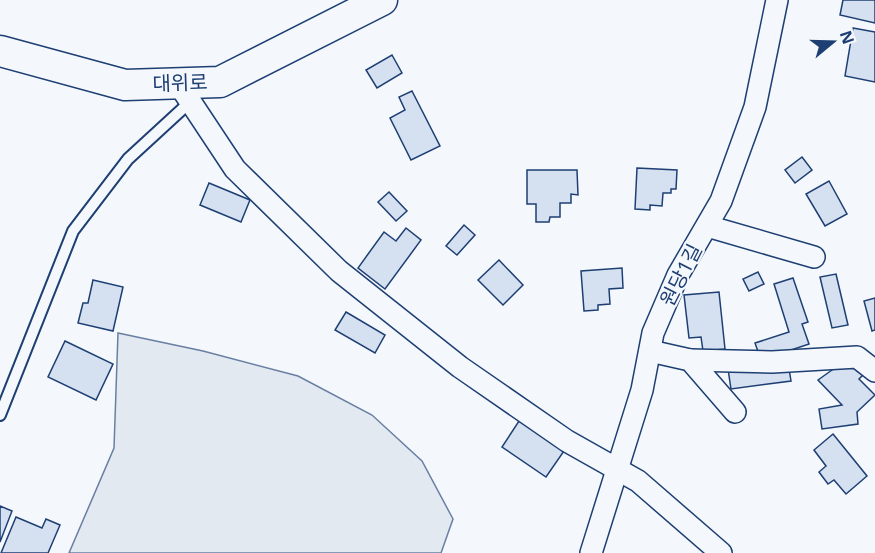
<svg xmlns="http://www.w3.org/2000/svg" width="875" height="553" font-family="'Noto Sans','Noto Sans KR',sans-serif">
  <style>
    .green { fill: #e3e9f0; stroke: #687fa3; stroke-width: 1.5 }
    .building { fill: #d5e0f0; stroke: #1d3f73; stroke-width: 1.5 }
    .lines { fill: none; stroke-linecap: round; stroke-linejoin: round }
    .lane-casing { stroke: #1d3f73; stroke-width: 14 }
    .street-casing { stroke: #1d3f73; stroke-width: 24 }
    .secondary-casing { stroke: #1d3f73; stroke-width: 33 }
    .lane { stroke: #f4f7fb; stroke-width: 10 }
    .street { stroke: #f4f7fb; stroke-width: 21 }
    .secondary { stroke: #f4f7fb; stroke-width: 30 }
    .labels { text-anchor: middle; stroke-width: 4.5; stroke-linejoin: round; paint-order: stroke }
    .street-label { font-size: 20px; fill: #1d3f73; stroke: #f4f7fb }
  </style>
  <rect width="100%" height="100%" fill="#f4f7fb"/>
  <!-- green -->
  <polygon class="green" points="118,333 203,351 298,376 372,415 422,461 453,519 441,553 69,553 114,448"/>
  <!-- building -->
  <g class="building">
    <polygon points="843,0 875,0 875,23 840,15"/>
    <polygon points="853,28 875,32 875,82 845,76"/>
    <polygon points="392,55 402,73 377,88 366,70"/>
    <polygon points="412,91 440,146 411,160 390,118 405,110 399,97"/>
    <polygon points="802,157 812,170 795,183 785,170"/>
    <polygon points="637,168 677,170 676,189 671,189 671,193 663,193 662,206 650,205 650,210 635,209"/>
    <polygon points="527,170 577,170 578,195 571,194 571,203 560,203 560,217 550,217 549,222 536,222 536,204 527,204"/>
    <polygon points="829,181 847,214 825,226 806,194"/>
    <polygon points="209,183 250,200 241,222 200,205"/>
    <polygon points="389,192 407,211 396,221 378,202"/>
    <polygon points="464,225 475,235 457,255 446,246"/>
    <polygon points="406,228 421,240 385,289 358,268 384,232 396,241"/>
    <polygon points="499,260 523,285 503,305 478,280"/>
    <polygon points="622,268 623,288 609,289 610,304 598,305 598,310 584,311 581,271"/>
    <polygon points="758,272 764,284 749,291 743,279"/>
    <polygon points="836,274 848,325 832,328 820,277"/>
    <polygon points="793,278 808,322 802,324 809,344 761,360 755,343 789,332 774,284"/>
    <polygon points="93,280 123,287 113,331 78,323 83,303 88,303"/>
    <polygon points="719,292 725,349 703,351 701,337 689,338 684,295"/>
    <polygon points="875,298 875,330 872,331 864,301"/>
    <polygon points="346,312 385,335 375,353 335,330"/>
    <polygon points="65,341 113,364 96,400 48,377"/>
    <polygon points="846,360 868,370 859,379 875,395 857,412 858,424 822,429 819,409 842,405 818,380"/>
    <polygon points="788,362 791,381 731,389 728,369"/>
    <polygon points="519,421 564,451 546,477 502,447"/>
    <polygon points="833,434 867,476 846,494 834,480 828,484 819,472 826,466 814,450"/>
    <polygon points="0,506 12,511 0,542"/>
    <polygon points="16,517 42,528 46,519 60,525 48,553 1,553"/>
  </g>
  <g class="lines">
    <defs>
      <polyline id="lane" points="0,415 73,231 128,159 190,102"/>
      <g id="street">
        <polyline points="178,83 235,169 339,271 460,367 567,441 638,481 721,553"/>
        <polyline points="707,226 814,257"/>
        <polyline points="650,351 690,360 735,412"/>
        <polyline points="690,360 772,362 857,357 875,371"/>
        <polyline points="591,553 642,390 653,333 678,275 721,201 755,107 777,0"/>
      </g>
      <polyline id="secondary" points="0,51 125,85 220,82 382,0"/>
    </defs>
    <!-- lane casing -->
    <use href="#lane" class="lane-casing"/>
    <!-- street casing -->
    <use href="#street" class="street-casing"/>
    <!-- secondary casing -->
    <use href="#secondary" class="secondary-casing"/>
    <!-- lane -->
    <use href="#lane" class="lane"/>
    <!-- street -->
    <use href="#street" class="street"/>
    <!-- secondary -->
    <use href="#secondary" class="secondary"/>
  </g>
  <g class="labels">
    <!-- street labels -->
    <g class="street-label">
      <text transform="translate(180 83) rotate(-2)" y="7">대위로</text>
      <text transform="translate(681 275) rotate(-63)" y="7">원당1길</text>
    </g>
  </g>
  <!-- north arrow -->
  <g transform="translate(833 42) rotate(71)" stroke="#f4f7fb" stroke-width="4.5" paint-order="stroke">
  <path d="M0-4.5L10 22L0 15L-10 22Z" fill="#1d3f73"/>
  <text y="-9" font-size="16" font-weight="bold" text-anchor="middle" fill="#1d3f73">N</text>
  </g>
</svg>
